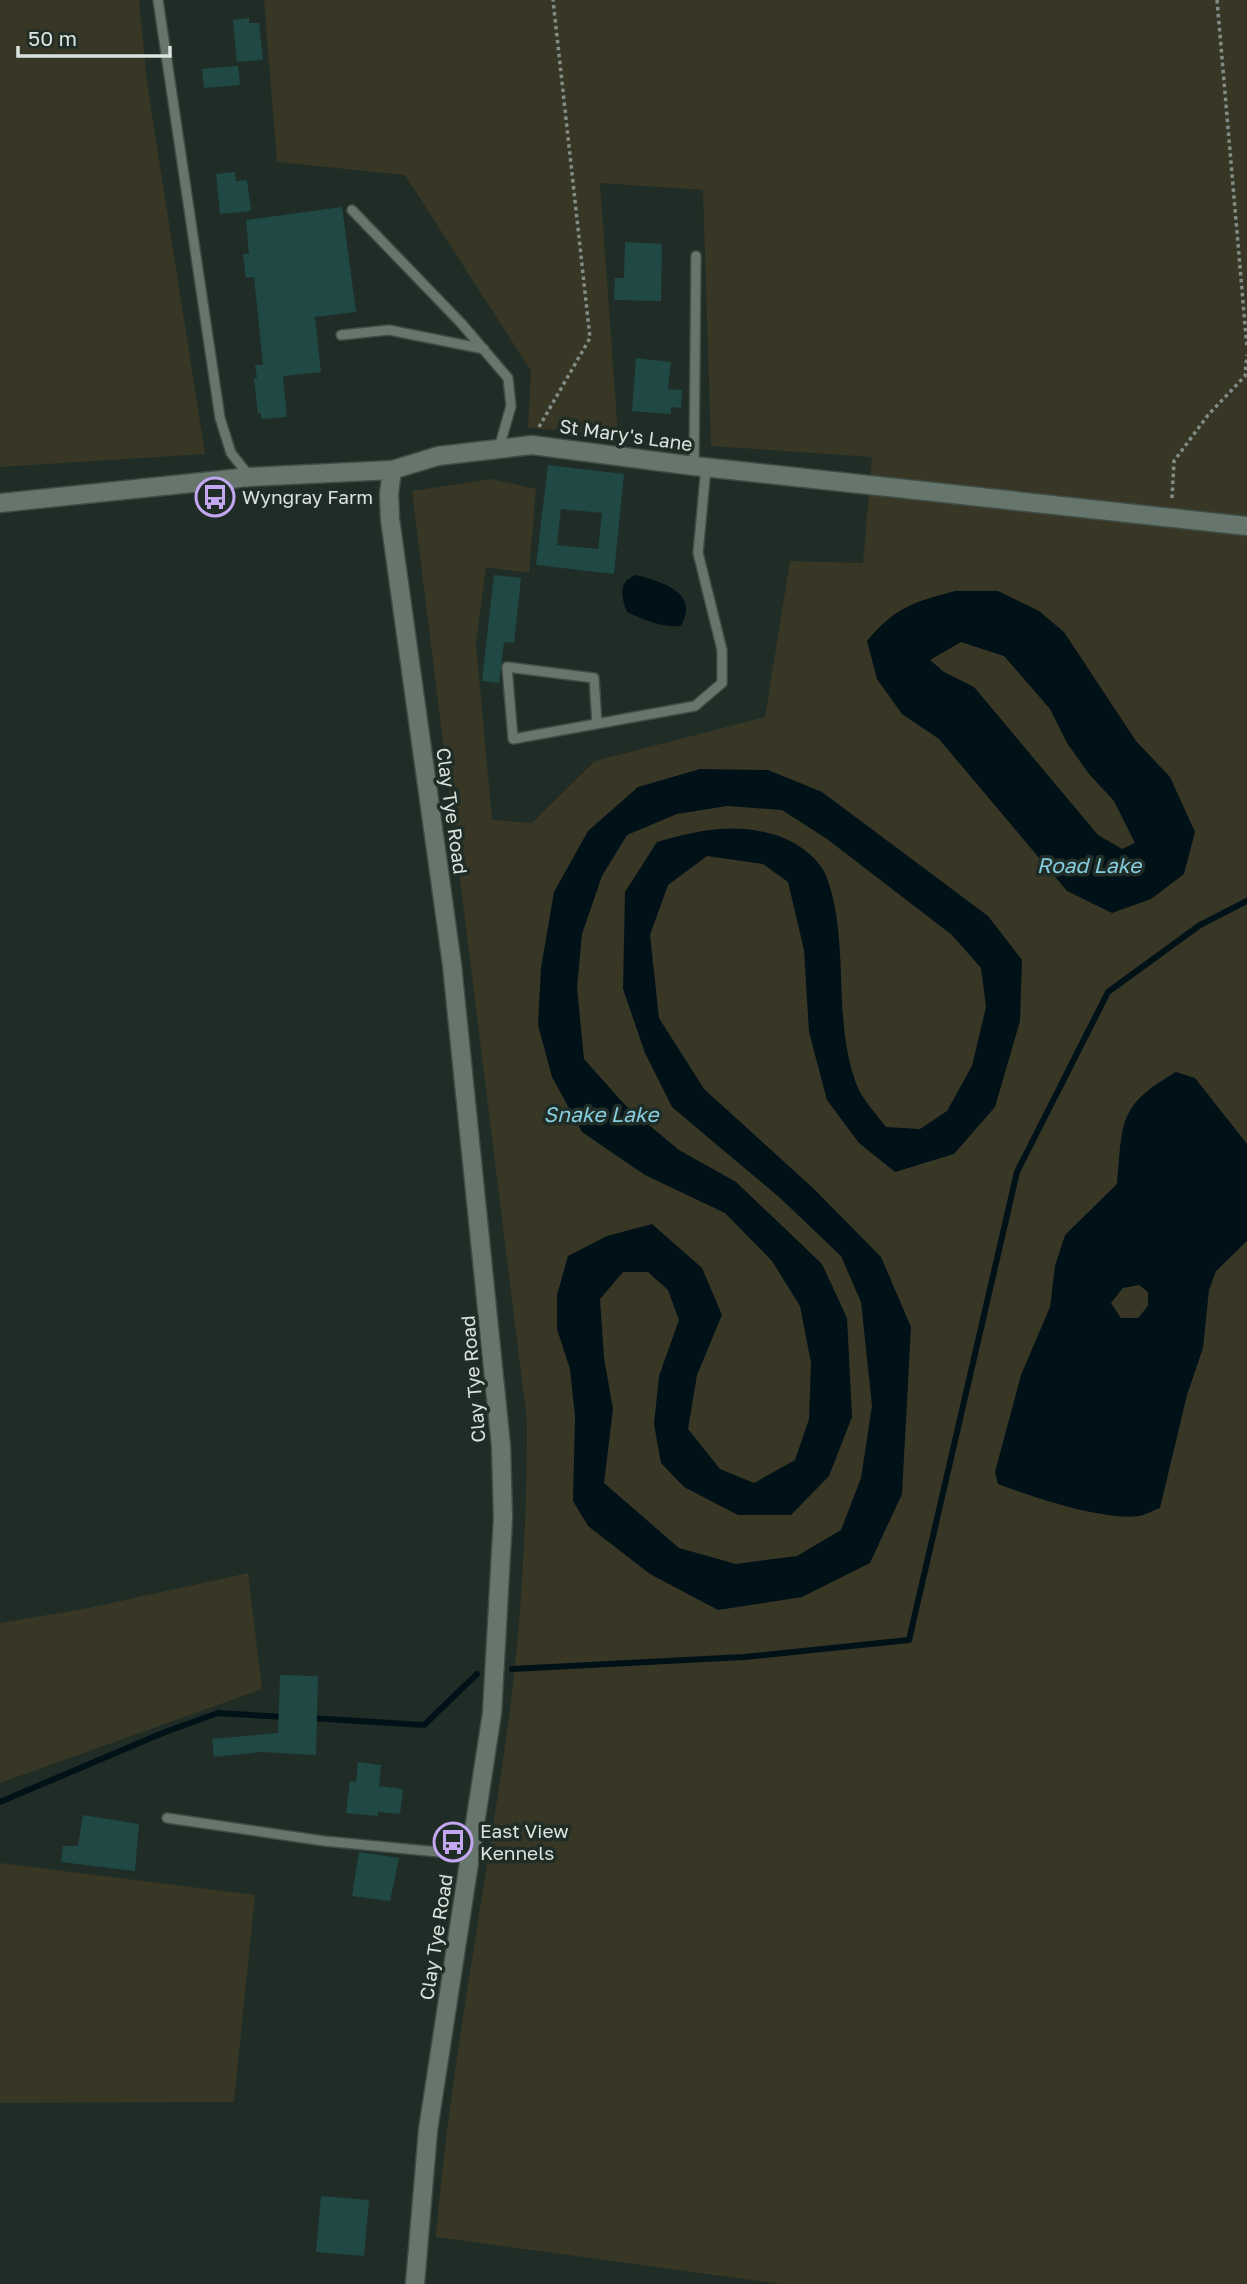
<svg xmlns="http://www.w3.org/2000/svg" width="1247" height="2284" font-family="'Golos Text',sans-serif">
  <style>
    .green { fill: #383725 }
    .water { fill: #001118; fill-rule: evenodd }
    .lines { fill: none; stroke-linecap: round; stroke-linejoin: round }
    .stream { stroke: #001118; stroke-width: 6 }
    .building { fill: #204845; fill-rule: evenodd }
    .lane-casing { stroke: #3f4b45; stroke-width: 12 }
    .secondary-casing { stroke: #3f4b45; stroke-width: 21 }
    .path { stroke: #828d87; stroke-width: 3.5; stroke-dasharray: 3.5 3.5; stroke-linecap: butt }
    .lane { stroke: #66766d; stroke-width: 9 }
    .secondary { stroke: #66766d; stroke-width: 18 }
    .labels { text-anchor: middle; stroke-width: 7; stroke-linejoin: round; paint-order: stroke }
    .street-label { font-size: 19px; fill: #dbe3de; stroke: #1f2d26 }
    .poi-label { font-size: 19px; fill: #dbe3de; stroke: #1f2d26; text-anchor: start }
    .water-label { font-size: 21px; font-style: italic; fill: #85cbde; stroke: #1f2d26 }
  </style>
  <rect width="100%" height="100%" fill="#1f2d26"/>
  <!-- green -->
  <g class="green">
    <polygon points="0,0 139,0 147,83 205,454 0,467"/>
    <path d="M264 0H1247V2284H781L436 2237C451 2057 488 1880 511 1702 522 1609 527 1515 527 1421L412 491 491 479 536 489 529 573 486 567 476 643 492 820 532 823 595 761 765 717 790 561 863 563 872 457 711 446 703 190 600 183 618 435 528 428 531 371 405 175 277 162Z"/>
    <polygon points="248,1573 262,1689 0,1783 0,1623 89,1608"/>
    <polygon points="0,1863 255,1895 234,2102 0,2103"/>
  </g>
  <!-- water -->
  <g class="water">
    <path d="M636 575C663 582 700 593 681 626 661 628 645 620 627 612 621 596 618 581 636 575Z"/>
    <path d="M955 591H998L1039 611 1064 632 1136 741 1170 777 1195 832 1184 874 1151 899 1112 913 1067 891 939 739 902 714 877 679 867 641C895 607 914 602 955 591ZM961 642 1004 656 1024 679 1050 709 1067 743 1089 774 1114 801 1135 843 1122 849 1098 835 974 687 944 672 930 660Z"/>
    <path d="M700 769 768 770 822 792 988 916 1022 960 1020 1021 995 1107 954 1154 895 1172 859 1143 827 1100 809 1032 804 950 788 882 763 864 707 856 668 885 650 935 659 1018 704 1089 813 1188 881 1257 911 1327 902 1494 870 1563 802 1597 718 1610 650 1574 588 1526 573 1501 575 1417 570 1369 557 1329V1295L568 1256 607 1236 652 1224 702 1268 722 1315 697 1375 688 1429 720 1469 754 1483 795 1460 809 1419 811 1363 800 1306 772 1261 725 1213 645 1175 582 1132 552 1077 538 1025 541 968 554 892 588 831 638 787ZM727 806 782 810 827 839 952 935 981 968 986 1007 972 1066 947 1111 920 1129 886 1127C877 1115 864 1101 858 1088 831 1023 851 944 827 878 821 861 802 846 786 839 742 821 701 829 657 842L625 892 623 989 645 1053 672 1107 779 1197 841 1256 861 1302 872 1406 861 1478 841 1530 797 1556 736 1564 679 1548 604 1483 613 1409 604 1358 600 1299 623 1272H648L668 1290 679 1320 659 1376 654 1424 661 1463 684 1487 738 1515H791L829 1476 852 1417 847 1318 822 1264 736 1182 679 1150 625 1105 584 1059 577 987 582 934 602 876 627 835 677 814Z"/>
    <path d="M1176 1072 1195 1078 1247 1144V1241L1216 1271 1209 1290 1203 1348 1187 1395 1160 1508C1153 1510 1146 1515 1139 1516 1103 1521 1032 1497 998 1484L995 1472 1021 1375 1050 1307 1055 1266 1065 1235 1117 1184C1123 1122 1117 1106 1176 1072ZM1139 1285 1148 1292V1306L1138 1318H1121L1111 1303 1123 1288Z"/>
  </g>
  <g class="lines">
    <!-- stream -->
    <g class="stream">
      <polyline points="512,1669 744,1657 909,1640 1017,1172 1108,992 1200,925 1247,901"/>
      <polyline points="310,1718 424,1725 477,1674"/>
      <polyline points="0,1802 165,1732 218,1713 285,1717"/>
    </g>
  </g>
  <!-- building -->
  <g class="building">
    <polygon points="249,18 249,23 259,23 263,60 237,62 233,20"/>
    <polygon points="238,66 240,85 204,88 202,69"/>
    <polygon points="235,172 236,181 247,180 251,211 220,214 216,174"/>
    <polygon points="342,207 356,312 315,317 321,372 283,376 287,417 261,419 261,413 258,414 254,378 257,378 255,365 263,365 254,277 246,278 243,254 249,254 246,220"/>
    <polygon points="625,242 662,244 661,301 614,300 615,278 624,278"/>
    <polygon points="636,358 671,362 668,389 682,390 681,408 671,407 671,414 632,411"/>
    <path d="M548 465 624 474 614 574 536 565ZM561 509 602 513 598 549 557 545Z"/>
    <polygon points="494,575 521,578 514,643 504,642 499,683 482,681"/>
    <polygon points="280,1675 318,1676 316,1755 262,1752 214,1757 212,1739 278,1733"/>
    <polygon points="358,1762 381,1765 379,1786 403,1789 400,1814 378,1812 378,1816 346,1813 350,1781 356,1782"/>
    <polygon points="83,1815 139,1824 135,1871 61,1862 63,1846 78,1846"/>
    <polygon points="359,1852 399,1858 390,1901 352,1896"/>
    <polygon points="321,2196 369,2200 364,2256 316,2252"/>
  </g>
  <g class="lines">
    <defs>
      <g id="lane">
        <polyline points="158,0 220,418 231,453 250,477"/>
        <polyline points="352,210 461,323 508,378 511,406 499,448"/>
        <polyline points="341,335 389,330 484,349"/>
        <polyline points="694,466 696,256"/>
        <polyline points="597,724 594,678 507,667 513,739 695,706 722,683 722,650 698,553 706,467"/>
        <polyline points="167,1818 324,1841 470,1855"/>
      </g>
      <g id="secondary">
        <polyline points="392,470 389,494 390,519 452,965 501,1446 503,1518 492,1713 428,2130 415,2284"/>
        <polyline points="0,503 250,477 392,470 438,456 532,445 694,466 1247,526"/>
      </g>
    </defs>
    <!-- lane casing -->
    <use href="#lane" class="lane-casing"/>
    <!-- secondary casing -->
    <use href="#secondary" class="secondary-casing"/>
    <!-- path -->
    <g class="path">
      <polyline points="1217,0 1247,348"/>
      <polyline points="539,427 590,338 553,0"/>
      <polyline points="1172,498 1174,461 1208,415 1245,376 1247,355"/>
    </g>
    <!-- lane -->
    <use href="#lane" class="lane"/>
    <!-- secondary -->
    <use href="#secondary" class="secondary"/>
  </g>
  <!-- icons -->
  <defs>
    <symbol id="bus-ring" viewBox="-11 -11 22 22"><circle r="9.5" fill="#1f2d26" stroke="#c4a7f1" stroke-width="1.5"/><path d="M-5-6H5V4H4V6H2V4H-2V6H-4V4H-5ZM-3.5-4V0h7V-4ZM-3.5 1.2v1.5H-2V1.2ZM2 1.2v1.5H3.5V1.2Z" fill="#c4a7f1"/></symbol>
  </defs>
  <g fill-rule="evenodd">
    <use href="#bus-ring" x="193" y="475" width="44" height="44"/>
    <use href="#bus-ring" x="431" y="1820" width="44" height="44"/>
  </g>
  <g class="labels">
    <!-- street labels -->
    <g class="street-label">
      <text transform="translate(626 435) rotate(8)" y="7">St Mary's Lane</text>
      <text transform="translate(452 811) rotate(82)" y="7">Clay Tye Road</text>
      <text transform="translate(473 1379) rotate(-95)" y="7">Clay Tye Road</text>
      <text transform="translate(436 1937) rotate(-81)" y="7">Clay Tye Road</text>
    </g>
    <!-- poi labels -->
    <g class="poi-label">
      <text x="242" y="504">Wyngray Farm</text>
      <text x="480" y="1838">East View<tspan x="480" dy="22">Kennels</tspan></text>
    </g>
    <!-- water labels -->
    <g class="water-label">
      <text x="1089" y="873">Road Lake</text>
      <text x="601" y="1122">Snake Lake</text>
    </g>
  </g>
  <!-- scale -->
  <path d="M18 46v10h152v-10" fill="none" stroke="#dbe3de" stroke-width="3.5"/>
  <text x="28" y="46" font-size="21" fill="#dbe3de" stroke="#1f2d26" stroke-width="5" paint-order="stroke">50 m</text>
</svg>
